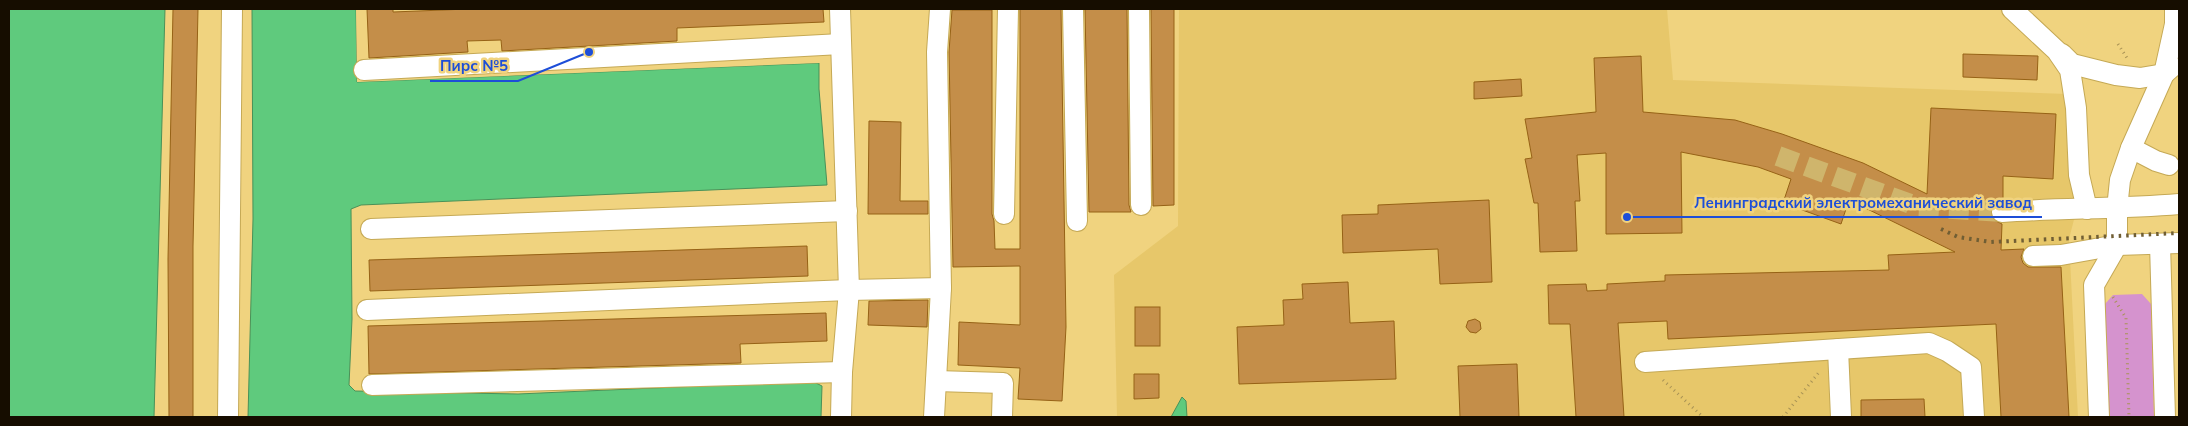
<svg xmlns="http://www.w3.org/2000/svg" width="2188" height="426" font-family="Mulish,sans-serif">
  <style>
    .built { fill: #e7c76a }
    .green { fill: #d593ce }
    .water { fill: #5fca7d; stroke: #499158 }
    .pier { fill: #f0d37f }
    .building { fill: #c48e49; stroke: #966216 }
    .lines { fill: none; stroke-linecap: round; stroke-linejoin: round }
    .minor-tunnel { stroke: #cfb56c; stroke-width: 20; stroke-dasharray: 20 10; stroke-linecap: butt }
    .minor-casing { stroke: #c5a955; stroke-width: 22 }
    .path { stroke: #a89255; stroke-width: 3; stroke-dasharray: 1 4; stroke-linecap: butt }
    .minor { stroke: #fff; stroke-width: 20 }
    .rail { stroke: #705e34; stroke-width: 4; stroke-dasharray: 2.5 5; stroke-linecap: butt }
    .leader { fill: none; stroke: #1d4ed8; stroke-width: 2 }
    .callout-dot { fill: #1d4ed8; stroke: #f0d37f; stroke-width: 2 }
    .callout-label { font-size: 15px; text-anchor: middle; font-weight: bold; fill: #1d4ed8; stroke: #f0d37f; stroke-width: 5; stroke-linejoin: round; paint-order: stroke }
  </style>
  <rect width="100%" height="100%" fill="#f0d37f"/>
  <!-- built -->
  <polygon class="built" points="1179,9 1667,9 1673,80 2067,94 2077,208 2069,239 2078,417 1117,417 1114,275 1178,226"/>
  <!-- green -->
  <polygon class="green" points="2142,294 2151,304 2154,417 2109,417 2105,304 2113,295"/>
  <!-- water -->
  <g class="water">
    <polygon points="9,9 165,9 154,417 9,417"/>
    <polygon points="252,9 356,9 357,82 819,63 819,89 827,185 361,205 351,209 352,319 349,385 355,391 518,394 812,381 822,386 821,417 248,417 253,219"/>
    <polygon points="1182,397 1186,401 1187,417 1171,417"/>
  </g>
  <!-- pier -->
  <polygon class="pier" points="356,9 359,9 360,79 819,61 819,63 357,82"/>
  <!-- building -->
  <g class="building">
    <polygon points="173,9 198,9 193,246 193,417 169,417 168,259"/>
    <polygon points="367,9 393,9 393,12 468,9 823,9 824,22 677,28 677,41 502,51 501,40 467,41 468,52 369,58"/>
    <polygon points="1020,9 1061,9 1066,327 1062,401 1018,399 1020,368 958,365 959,322 1020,325 1020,266 953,267 949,52 952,10 992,10 992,214 994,221 995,249 1020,249"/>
    <polygon points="1085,9 1127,9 1129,205 1131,212 1089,212"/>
    <polygon points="1151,9 1174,9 1174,205 1153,206"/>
    <polygon points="1963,54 2038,56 2037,80 1963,77"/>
    <polygon points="1641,56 1643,112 1735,120 1782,134 1863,163 1927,194 1931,108 2056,114 2053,179 2003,176 2003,200 1995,202 1990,212 1992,219 2002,224 2001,250 2024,249 2021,257 2023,263 2028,267 2061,267 2069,417 2001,417 1996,324 1668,339 1667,321 1618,323 1624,417 1576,417 1570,324 1549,324 1548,285 1586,284 1587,291 1607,290 1607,284 1665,281 1665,275 1889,270 1888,255 1955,252 1849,200 1841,224 1783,203 1791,179 1758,167 1681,152 1682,233 1606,234 1606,153 1577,155 1580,201 1575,201 1577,251 1540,252 1538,203 1534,203 1525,159 1532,158 1525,119 1596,112 1594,58"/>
    <polygon points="1521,79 1522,96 1474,99 1474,82"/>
    <polygon points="869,121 901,122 900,201 928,201 928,214 868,214"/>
    <polygon points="1489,200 1492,282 1440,284 1438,249 1343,253 1342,215 1378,214 1378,205"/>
    <polygon points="807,246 808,276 370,291 369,260"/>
    <polygon points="1348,282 1350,323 1394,321 1396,379 1239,384 1237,327 1284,325 1283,300 1303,299 1302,284"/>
    <polygon points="928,300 927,327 868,325 869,301"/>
    <rect x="1135" y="307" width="25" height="39"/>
    <polygon points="826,313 827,341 740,344 741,363 369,374 368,326"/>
    <polygon points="1475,319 1480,322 1481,329 1476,333 1470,332 1466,327 1468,321"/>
    <polygon points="1517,364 1519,417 1460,417 1458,366"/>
    <polygon points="1134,374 1159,374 1159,398 1134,399"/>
    <polygon points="1924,399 1925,417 1861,417 1861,400"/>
  </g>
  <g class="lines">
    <!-- minor-tunnel -->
    <polyline class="minor-tunnel" points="1778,156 1919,207 2002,212"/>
    <defs>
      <g id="minor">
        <polyline points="840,9 849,290 842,372 841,417"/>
        <polyline points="1073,9 1077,221"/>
        <polyline points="1139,9 1141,205"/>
        <polyline points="2012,9 2057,51 2070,70 2076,108 2079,175 2087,209"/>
        <polyline points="2062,54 2072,64 2116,75 2140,78 2164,74 2172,67"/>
        <polyline points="364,70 841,44"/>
        <polyline points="2131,148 2156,161 2169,165"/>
        <path d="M2002 212C2061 208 2120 209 2179 204"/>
        <polyline points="1004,214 1008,9"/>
        <polyline points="371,229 847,211"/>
        <polyline points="2160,244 2165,417"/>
        <polyline points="2033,256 2061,255 2117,245 2179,243"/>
        <polyline points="367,310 849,290 941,288"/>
        <polyline points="1838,349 1841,417"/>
        <polyline points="1645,362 1929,343 1947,351 1971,367 1974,417"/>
        <polyline points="936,381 1003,383 1002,417"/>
        <polyline points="372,385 842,372"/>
        <polyline points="228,417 232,9"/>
        <polyline points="934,417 941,288 937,52 940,9"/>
        <polyline points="2099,417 2094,285 2117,245 2117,209 2120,180 2131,148 2164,74 2175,24 2175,9"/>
      </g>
    </defs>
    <!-- minor casing -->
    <use href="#minor" class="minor-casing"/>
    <!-- path -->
    <g class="path">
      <polyline points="2118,44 2127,58"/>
      <polyline points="2113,297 2126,318 2129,417"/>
      <polyline points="1663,380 1703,417"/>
      <polyline points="1783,417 1820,371"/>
    </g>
    <!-- minor -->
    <use href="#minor" class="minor"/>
    <!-- rail -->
    <polyline class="rail" points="1941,229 1958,237 1991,242 2179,233"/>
  </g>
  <!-- callouts -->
  <path class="leader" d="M589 52L518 81H430M1627 217L1684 217H2042"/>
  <g class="callout-dot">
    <circle cx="589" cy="52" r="5"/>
    <circle cx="1627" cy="217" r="5"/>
  </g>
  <g class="callout-label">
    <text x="474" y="71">Пирс №5</text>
    <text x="1863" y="208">Ленинградский электромеханический завод</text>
  </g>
  <!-- border -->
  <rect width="2188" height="426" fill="none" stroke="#160d00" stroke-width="20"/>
</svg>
